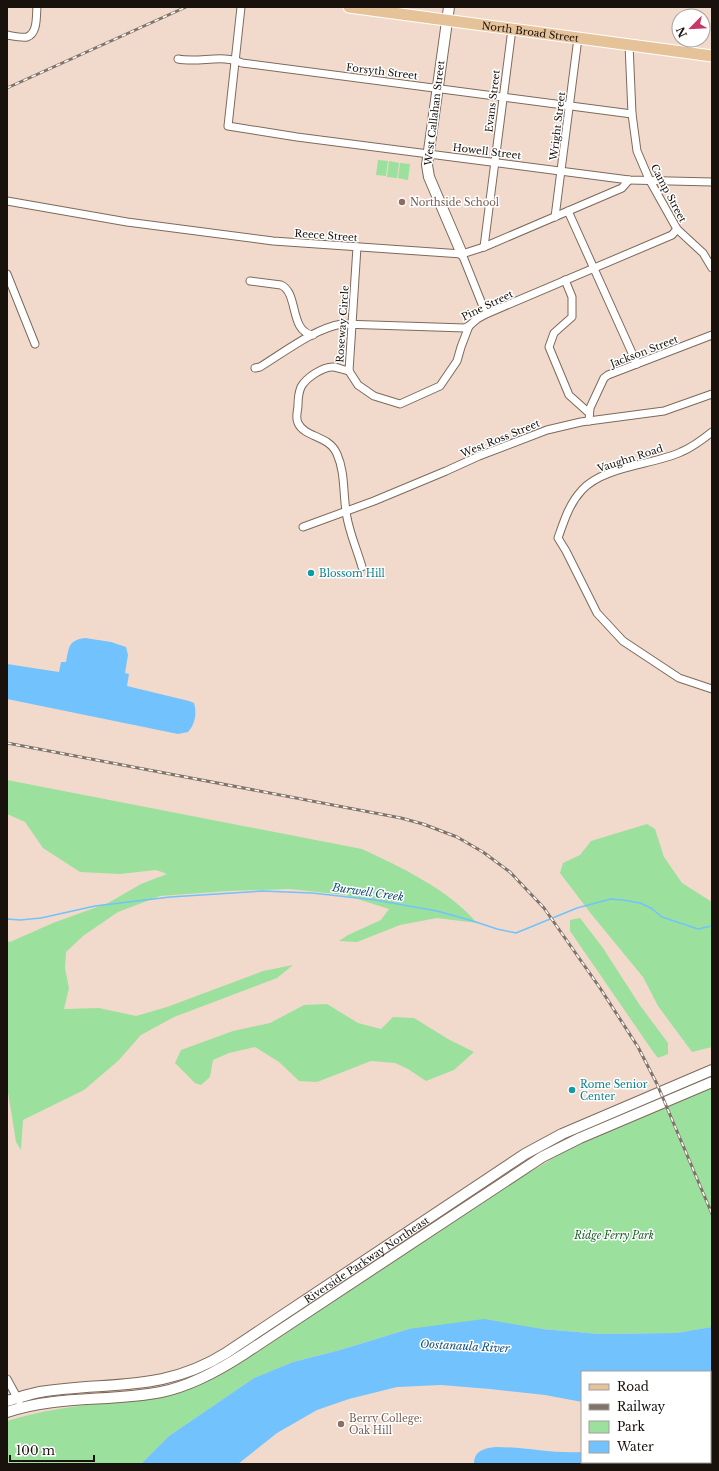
<svg xmlns="http://www.w3.org/2000/svg" width="719" height="1471" font-family="'Libre Baskerville',serif">
  <style>
    .green { fill: #9ce09e }
    .water { fill: #72c2fe }
    .lines { fill: none; stroke-linecap: round; stroke-linejoin: round }
    .stream { stroke: #72c2fe; stroke-width: 1.5 }
    .street-casing { stroke: #7d6a5c; stroke-width: 9 }
    .secondary-casing { stroke: #7d6a5c; stroke-width: 12 }
    .primary-casing { stroke: #fff; stroke-width: 13 }
    .street { stroke: #fff; stroke-width: 7 }
    .secondary { stroke: #fff; stroke-width: 10 }
    .primary { stroke: #e6c298; stroke-width: 11 }
    .rail-casing { stroke: #827369; stroke-width: 3 }
    .rail { stroke: #fff; stroke-width: 1.5; stroke-dasharray: 4.5; stroke-linecap: butt }
    .education-dot { fill: #8d6e63; stroke: #fff; stroke-width: 1.5 }
    .culture-dot { fill: #0f9aa8; stroke: #fff; stroke-width: 1.5 }
    .labels { text-anchor: middle; stroke-width: 3; stroke-linejoin: round; paint-order: stroke }
    .street-label { font-size: 10px; fill: #19120c; stroke: #fff }
    .education-label { font-size: 10px; fill: #785e54; stroke: #fff; text-anchor: start }
    .culture-label { font-size: 10px; fill: #0d838f; stroke: #fff; text-anchor: start }
    .park-label { font-size: 10px; font-style: italic; fill: #165f22; stroke: #fff }
    .water-label { font-size: 11px; font-style: italic; fill: #155178; stroke: #fff }
  </style>
  <rect width="100%" height="100%" fill="#f1dacb"/>
  <!-- green -->
  <g class="green">
    <polygon points="378,160 388,161 386,176 376,175"/>
    <polygon points="389,161 399,163 397,178 387,177"/>
    <polygon points="400,163 410,164 408,180 398,178"/>
    <path d="M7 780 362 849C401 867 449 890 477 923L437 918 400 925 357 942 339 941 348 935 381 920 389 909 345 895 290 889 228 891 160 896 118 912 83 936 66 952 65 968 69 988 64 1009 99 1008 136 1016 167 1007 263 971 293 965 277 978 174 1017 141 1035 118 1061 84 1090 23 1120 21 1150 16 1142 7 1086V941L10 942 53 923 108 903 141 884 167 874 156 870 120 874 80 872 43 848 25 822 7 814Z"/>
    <polygon points="647,824 655,829 664,857 682,883 712,902 712,1047 692,1052 658,1006 643,977 592,915 560,873 563,863 580,855 591,841"/>
    <polygon points="580,918 603,948 639,1004 668,1043 668,1054 658,1058 654,1053 570,931 570,920"/>
    <polygon points="327,1004 358,1023 381,1029 393,1017 414,1018 448,1039 474,1052 454,1070 426,1081 408,1069 395,1063 371,1061 317,1082 299,1081 279,1062 255,1047 229,1053 213,1060 210,1077 201,1085 195,1083 175,1063 181,1050 233,1031 270,1023 304,1005"/>
    <path d="M712 1086V1327L676 1333 600 1334 542 1329H409L340 1350 293 1362 254 1378 169 1436 141 1464H7V1421C39 1411 72 1406 105 1403 126 1401 146 1400 166 1396 183 1392 200 1383 216 1375 268 1348 316 1313 363 1279L372 1276 379 1272 398 1257 511 1182 539 1167 565 1150Z"/>
  </g>
  <!-- water -->
  <g class="water">
    <path d="M85 638 111 642 126 647 128 655 125 673 129 674 127 686 189 701 194 703C197 714 195 724 188 732L178 734 7 699V664L59 672 61 662H66C69 648 68 640 85 638Z"/>
    <polygon points="484,1319 542,1329 600,1334 676,1333 712,1327 712,1399 710,1399 710,1372 582,1372 582,1402 545,1395 490,1389 441,1385 397,1387 349,1399 317,1410 277,1433 238,1464 141,1464 169,1436 254,1378 293,1362 340,1350 409,1329"/>
    <path d="M496 1447C525 1447 553 1454 582 1452V1462H668L667 1464H474C474 1451 484 1448 496 1447Z"/>
  </g>
  <g class="lines">
    <!-- stream -->
    <polyline class="stream" points="7,919 20,920 41,918 95,906 170,897 262,891 312,893 375,900 437,911 473,921 497,929 516,933 577,908 611,899 623,900 640,903 651,908 662,917 698,929 712,926"/>
    <defs>
      <g id="street">
        <polyline points="241,7 228,126 297,137 629,180 712,182"/>
        <path d="M7 35C13 36 22 38 27 37 38 33 36 16 37 7"/>
        <polyline points="629,44 632,114 637,151 649,179 677,229 703,253 712,268"/>
        <path d="M178 59C199 63 224 54 242 63L632 114"/>
        <polyline points="7,201 127,222 273,241 462,254 484,247 622,188 629,180"/>
        <polyline points="568,211 637,364"/>
        <polyline points="555,217 578,38"/>
        <polyline points="357,247 349,371 358,385 374,396 400,404 440,386 457,361 461,347 469,326"/>
        <polyline points="484,247 512,29"/>
        <polyline points="462,254 486,314"/>
        <polyline points="7,274 35,344"/>
        <polyline points="565,280 572,297 572,317 554,333 549,347 569,395 589,413"/>
        <path d="M250 281 281 285C299 293 289 332 313 335"/>
        <path d="M255 368 260 367C283 353 315 328 342 324L465 328 469 326 477 319 486 314 672 235 677 229"/>
        <path d="M349 371C344 370 339 368 334 367 323 366 306 378 301 387 299 392 298 399 298 405 298 411 295 417 298 423 305 438 329 435 337 454 345 472 343 492 346 511 348 530 357 549 362 567"/>
        <polyline points="589,421 590,408 604,378 608,375 712,335"/>
        <path d="M712 432C702 440 693 447 681 452 653 465 604 466 582 490 569 504 564 521 558 538L566 551 597 613 623 641 679 678 712 689"/>
        <polyline points="303,527 374,501 446,471 479,456 547,430 581,422 664,411 712,394"/>
        <polyline points="7,1379 19,1401"/>
      </g>
      <g id="secondary">
        <polyline points="449,7 427,165 429,177 462,254"/>
        <path id="s1" d="M7 1401C18 1398 29 1394 40 1392 108 1381 163 1393 226 1353L525 1154 562 1134 712 1070"/>
        <path d="M7 1412C57 1395 110 1402 161 1392 191 1386 218 1371 244 1354L542 1157 580 1138 712 1082"/>
      </g>
      <g id="primary">
        <path id="s2" d="M349 7 712 56"/>
      </g>
    </defs>
    <!-- street casing -->
    <use href="#street" class="street-casing"/>
    <!-- secondary casing -->
    <use href="#secondary" class="secondary-casing"/>
    <!-- primary casing -->
    <use href="#primary" class="primary-casing"/>
    <!-- street -->
    <use href="#street" class="street"/>
    <!-- secondary -->
    <use href="#secondary" class="secondary"/>
    <!-- primary -->
    <use href="#primary" class="primary"/>
    <defs>
      <g id="rail">
        <polyline points="7,88 186,7"/>
        <polyline points="7,743 401,818 423,824 457,837 483,852 510,872 544,908 600,988 638,1047 657,1084 712,1214"/>
      </g>
    </defs>
    <!-- rail casing -->
    <use href="#rail" class="rail-casing"/>
    <!-- rail -->
    <use href="#rail" class="rail"/>
  </g>
  <!-- markers -->
  <g class="education-dot">
    <circle cx="402" cy="202" r="4"/>
    <circle cx="341" cy="1424" r="4"/>
  </g>
  <g class="culture-dot">
    <circle cx="311" cy="573" r="4"/>
    <circle cx="572" cy="1090" r="4"/>
  </g>
  <g class="labels">
    <!-- street labels -->
    <g class="street-label">
      <text dy="4" stroke="none"><textPath href="#s2" startOffset="183">North Broad Street</textPath></text>
      <text transform="translate(382 71) rotate(7)" y="4">Forsyth Street</text>
      <text transform="translate(492 101) rotate(-83)" y="4">Evans Street</text>
      <text transform="translate(434 113) rotate(-83)" y="4">West Callahan Street</text>
      <text transform="translate(557 126) rotate(-83)" y="4">Wright Street</text>
      <text transform="translate(487 151) rotate(7)" y="4">Howell Street</text>
      <text transform="translate(669 193) rotate(62)" y="4">Camp Street</text>
      <text transform="translate(326 235) rotate(4)" y="4">Reece Street</text>
      <text transform="translate(487 305) rotate(-26)" y="4">Pine Street</text>
      <text transform="translate(342 324) rotate(-86)" y="4">Roseway Circle</text>
      <text transform="translate(644 351) rotate(-21)" y="4">Jackson Street</text>
      <text transform="translate(500 438) rotate(-22)" y="4">West Ross Street</text>
      <text transform="translate(630 458) rotate(-18)" y="4">Vaughn Road</text>
      <text dy="4" stroke="none"><textPath href="#s1" startOffset="395">Riverside Parkway Northeast</textPath></text>
    </g>
    <!-- education labels -->
    <g class="education-label">
      <text x="410" y="206">Northside School</text>
      <text x="349" y="1422">Berry College:<tspan x="349" dy="12">Oak Hill</tspan></text>
    </g>
    <!-- culture labels -->
    <g class="culture-label">
      <text x="319" y="577">Blossom Hill</text>
      <text x="580" y="1088">Rome Senior<tspan x="580" dy="12">Center</tspan></text>
    </g>
    <!-- park labels -->
    <g class="park-label">
      <text x="614" y="1239">Ridge Ferry Park</text>
    </g>
    <!-- water labels -->
    <g class="water-label">
      <text transform="translate(368 892) rotate(8)" y="4">Burwell Creek</text>
      <text transform="translate(465 1346) rotate(3)" y="4">Oostanaula River</text>
    </g>
  </g>
  <!-- border -->
  <rect width="719" height="1471" fill="none" stroke="#19120c" stroke-width="16"/>
  <!-- legend -->
  <rect x="581" y="1371" width="130" height="92" fill="#ffffff" stroke="#a3a09e"/>
  <rect x="589" y="1384" width="20" height="6" fill="#e6c298" stroke="#a3a09e"/>
  <text x="617" y="1391" font-size="12" fill="#19120c">Road</text>
  <rect x="589" y="1404" width="20" height="6" fill="#827369" stroke="#a3a09e"/>
  <text x="617" y="1411" font-size="12" fill="#19120c">Railway</text>
  <rect x="589" y="1421" width="20" height="12" fill="#9ce09e" stroke="#a3a09e"/>
  <text x="617" y="1431" font-size="12" fill="#19120c">Park</text>
  <rect x="589" y="1441" width="20" height="12" fill="#72c2fe" stroke="#a3a09e"/>
  <text x="617" y="1451" font-size="12" fill="#19120c">Water</text>
  <!-- north arrow -->
  <g transform="translate(691 28) rotate(246)"><circle r="19" fill="#ffffff" stroke="#a3a09e"/>
  <path d="M0-3L7 15L0 10L-7 15Z" fill="#c73964"/>
  <text y="-6" font-size="11" font-weight="bold" text-anchor="middle" fill="#19120c">N</text>
  </g>
  <!-- scale -->
  <path d="M10 1455v6h84v-6" fill="none" stroke="#19120c" stroke-width="2"/>
  <text x="16" y="1455" font-size="12" fill="#19120c" stroke="#ffffff" stroke-width="3" paint-order="stroke">100 m</text>
</svg>
